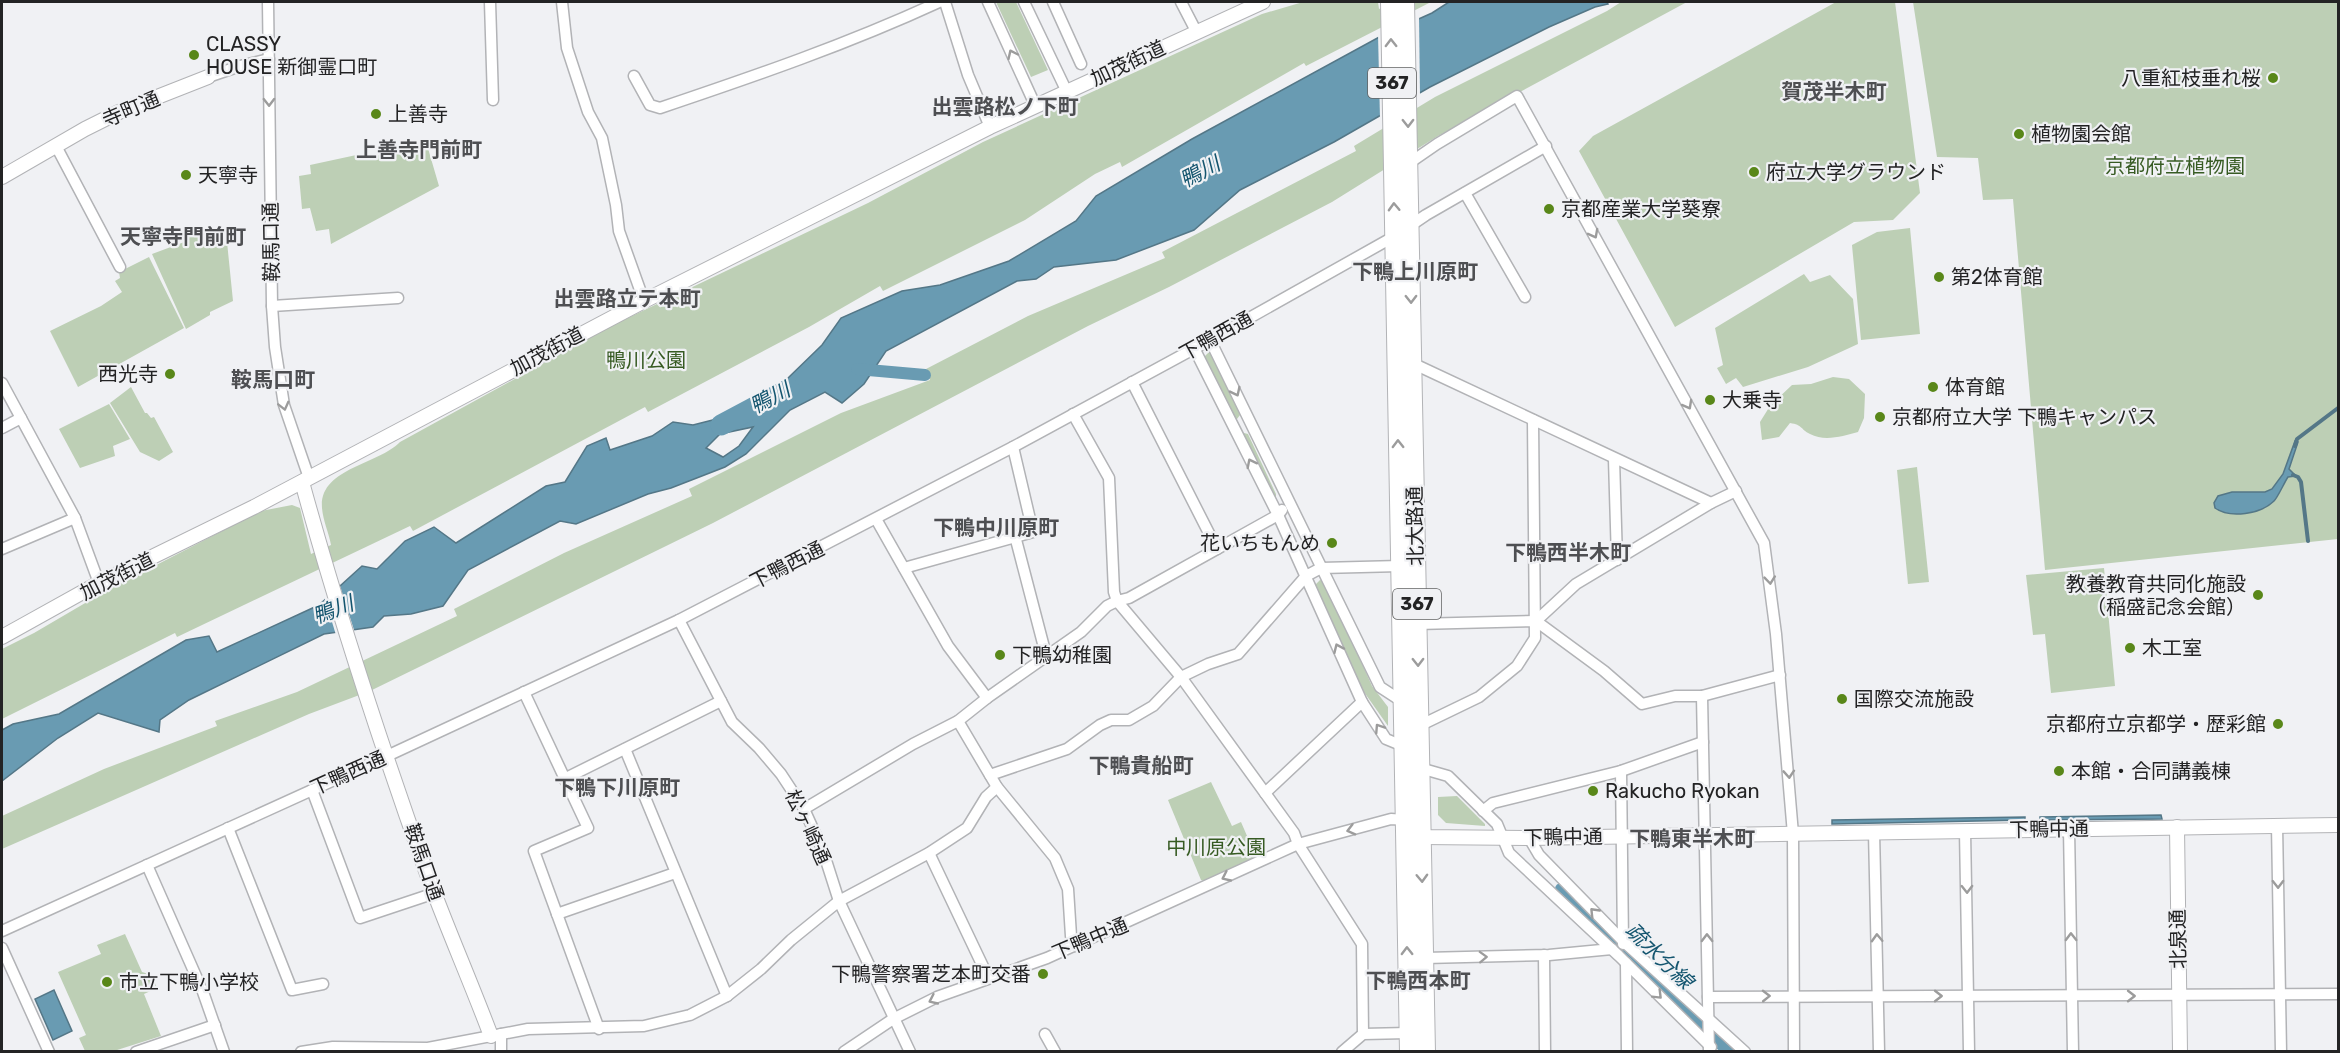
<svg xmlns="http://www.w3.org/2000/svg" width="2340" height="1053" font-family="Rubik,'Noto Sans JP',sans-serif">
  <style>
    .green { fill: #bdcfb5 }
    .water { fill: #699bb2; stroke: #547787; stroke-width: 1.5; fill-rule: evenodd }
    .pier { fill: #f0f1f4 }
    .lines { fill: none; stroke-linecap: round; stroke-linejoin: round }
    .stream { stroke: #547787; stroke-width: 4 }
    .canal { stroke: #699bb2; stroke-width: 12 }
    .river { stroke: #699bb2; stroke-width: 21 }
    .minor-casing { stroke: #b2b3b6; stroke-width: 13 }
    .tertiary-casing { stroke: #b2b3b6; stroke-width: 16 }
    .trunk-casing { stroke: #b2b3b6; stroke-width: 20 }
    .minor { stroke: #fff; stroke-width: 10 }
    .tertiary { stroke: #fff; stroke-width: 14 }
    .trunk { stroke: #fff; stroke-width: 18 }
    .oneway { stroke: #9c9c9c }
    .poi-dot { fill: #598719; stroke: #f0f1f4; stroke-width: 2 }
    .labels { text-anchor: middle; stroke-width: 4.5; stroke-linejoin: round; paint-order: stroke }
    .shield { fill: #f0f1f4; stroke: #606162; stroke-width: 1.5 }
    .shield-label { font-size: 18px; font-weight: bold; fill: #232324 }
    .poi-label { font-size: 20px; fill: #232324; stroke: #f0f1f4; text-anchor: start }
    .street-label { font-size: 20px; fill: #232324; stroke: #f0f1f4 }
    .park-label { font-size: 20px; fill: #375b23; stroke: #f0f1f4 }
    .neighbourhood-label { font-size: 21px; font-weight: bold; fill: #4e4f52; stroke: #f0f1f4 }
    .water-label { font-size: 21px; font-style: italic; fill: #14556f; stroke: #f0f1f4 }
  </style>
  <rect width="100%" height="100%" fill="#f0f1f4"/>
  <!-- green -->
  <g class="green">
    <polygon points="996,2 1016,2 1048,70 1031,77"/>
    <path d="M1303 2H1378L1379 9 1393 2H1431L1306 66 1304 63 1122 167 1120 162 1095 174 1025 220 883 291 880 286 809 327 648 412 645 407 413 531 410 526 177 637 175 633 2 719V649L34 633 104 592 261 511 292 505 300 508 311 554 331 545C329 533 323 521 322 508 319 468 378 465 400 442L611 326 868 203 983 142 1262 14Z"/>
    <polygon points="1621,2 1687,2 1438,136 1332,202 1169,287 1088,326 713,523 370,691 309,714 2,849 2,816 104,769 217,726 215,721 297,692 457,616 454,609 564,553 692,496 689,489 841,413 930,380 926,369 1028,316 1165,258 1162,252 1356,151 1354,146 1435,97 1607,11"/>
    <polygon points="1836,2 1895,2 1920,193 1893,220 1854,222 1675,327 1579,151 1593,136"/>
    <polygon points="1913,2 2338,2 2338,539 2045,570 2013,199 1983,200 1978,158 1937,157"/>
    <polygon points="427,145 439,186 331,244 329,229 316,231 310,208 302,209 299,176 311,174 310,165 361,154 366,160 382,154"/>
    <polygon points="1910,228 1920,334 1861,340 1852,245 1877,232"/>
    <polygon points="226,232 233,301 210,312 210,315 186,329 152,254 187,241 189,235"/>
    <polygon points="149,257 184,328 78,387 50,331 101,306 122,292 115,281 120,278 119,272"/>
    <polygon points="1804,274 1810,282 1830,275 1853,299 1858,344 1808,367 1743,387 1736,378 1726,384 1717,368 1723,365 1715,328"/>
    <polygon points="1209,352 1212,352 1240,415 1237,419 1235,419 1204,357"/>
    <path d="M1833 377 1849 379 1865 394 1864 418 1858 432C1843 436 1825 442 1810 434 1800 429 1803 425 1790 423L1779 437 1762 440 1760 422 1770 406 1792 385 1811 384Z"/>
    <polygon points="131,387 145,413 147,413 151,418 154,417 173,452 159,461 140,452 110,403"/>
    <polygon points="109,404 130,439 113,446 115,456 80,468 59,429"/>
    <polygon points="1244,433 1248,434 1276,494 1276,498 1273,499 1242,434"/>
    <polygon points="1917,467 1929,582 1908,584 1897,470"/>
    <polygon points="2104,568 2115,686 2051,693 2045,634 2033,635 2026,575"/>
    <polygon points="1320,580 1325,581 1372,686 1388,707 1388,726 1364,692 1315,585"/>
    <polygon points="1211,782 1232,826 1241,822 1257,859 1207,882 1201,880 1168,800"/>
    <polygon points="1457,796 1485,824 1485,826 1446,823 1438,815 1438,797"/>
    <polygon points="125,934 142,972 152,975 157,988 144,994 161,1036 114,1051 85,1051 79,1038 86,1035 58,972 101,954 97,945"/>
  </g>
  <!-- water -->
  <g class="water">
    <path d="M1449 2H1607L1608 4 1595 7 1549 27 1430 87 1334 142 1240 190 1194 230 1116 260 1054 267 1036 279 1017 281 886 351 864 384 842 403 825 392 790 410 746 454 725 467 671 488 648 494 576 524 560 521 468 570 443 606 411 614 384 616 373 627 324 634 189 700 160 720 159 732 98 713 58 738 2 781V730L13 724 59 714 186 640 209 636 217 652 319 605 362 566 377 569 405 541 434 527 456 543 546 486 565 482 587 446 606 438 610 450 652 436 673 422 693 425 756 409 822 345 841 318 902 291 940 285 1009 261 1076 221 1096 196 1192 139 1383 35 1432 13ZM753 427 739 446 723 457 706 448 720 434Z"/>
    <path d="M2295 441 2298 442 2289 469 2296 476 2288 477C2284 483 2278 497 2274 501 2261 514 2230 519 2215 508L2214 503 2218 496 2232 492H2265L2272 489 2283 474Z"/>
    <polygon points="2161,815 2162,819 2040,820 2040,817"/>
    <polygon points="2025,817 2025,820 1832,824 1832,820"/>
    <polygon points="54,990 72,1031 53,1040 35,999"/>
  </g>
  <!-- pier -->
  <g class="pier">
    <polygon points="1419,15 1420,96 1380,119 1378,34"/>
    <polygon points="339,583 355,633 336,635 324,596"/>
  </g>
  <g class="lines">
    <!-- stream -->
    <g class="stream">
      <polyline points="2295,446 2297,439 2338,408"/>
      <polyline points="2293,475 2298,477 2301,482 2308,541"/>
    </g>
    <!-- canal -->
    <g class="canal">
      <polyline points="857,369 925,375"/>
      <polyline points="1561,889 1729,1052"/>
    </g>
    <!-- river -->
    <polyline class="river" points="721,425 789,389"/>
    <defs>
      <g id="minor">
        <polyline points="268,2 272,306 275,347 284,405 309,478"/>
        <polyline points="490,2 493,100"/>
        <polyline points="562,2 567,48 588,112 602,138 616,205 619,231 644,301"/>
        <polyline points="945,2 968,75 990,127"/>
        <polyline points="988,2 1036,107"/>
        <polyline points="1024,2 1067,92"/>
        <polyline points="1053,2 1081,64"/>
        <polyline points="1181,2 1196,31"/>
        <path d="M634 76 650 105 660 108C755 76 848 44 939 2"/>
        <polyline points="208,77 240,66 269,59"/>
        <polyline points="56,146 120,267"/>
        <polyline points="1408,164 1437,144 1517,96 1764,543 1776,634 1793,834 1794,1052"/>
        <polyline points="1465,193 1525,297"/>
        <polyline points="272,306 398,298"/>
        <polyline points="1210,340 1380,687 1403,702"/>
        <polyline points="1194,348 1278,515 1362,702 1386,739 1403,746"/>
        <polyline points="1412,363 1711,503"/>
        <polyline points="1132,382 1217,549"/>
        <polyline points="2,383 75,518 99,583"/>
        <polyline points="1073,414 1109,478 1114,592 1117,601 1129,598 1278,515 1282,510"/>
        <polyline points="2,428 21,418"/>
        <polyline points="1614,459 1617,560"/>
        <polyline points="876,519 948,646 987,698"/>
        <polyline points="1015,536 1046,655"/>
        <polyline points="2,549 75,518"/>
        <polyline points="904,568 1033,532 1013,447"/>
        <polyline points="679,620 732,722 759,748 781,774 804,809 823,851 839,901 910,1052"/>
        <polyline points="1536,621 1576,584 1711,503 1736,491"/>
        <polyline points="1417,624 1536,621 1604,671 1642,704 1675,696 1702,696 1709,1052"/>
        <polyline points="524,692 588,828 534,851 599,1029"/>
        <polyline points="1702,696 1780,675"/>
        <polyline points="958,721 997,787 1055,858 1068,889 1071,936 1074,946"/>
        <polyline points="1419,726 1479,697 1517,666 1535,638 1533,420"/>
        <polyline points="625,749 727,996"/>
        <polyline points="1420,768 1448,776 1497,824 1509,853 1619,956 1711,1047"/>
        <polyline points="1621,771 1623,944"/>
        <polyline points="990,775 1067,749 1100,725 1111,720 1129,720 1153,706 1181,677 1208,664 1238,654 1306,576 1321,568 1400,566"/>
        <polyline points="564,779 721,701"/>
        <polyline points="312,790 360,918 435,893"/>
        <polyline points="1265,793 1362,702"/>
        <polyline points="804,809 913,744 958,721 987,698 1081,632 1107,606 1117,601 1181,677 1294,833 1298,844 1362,944 1363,1034"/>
        <polyline points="1483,811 1493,803 1621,771 1703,742"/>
        <polyline points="2277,825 2281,1052"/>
        <polyline points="228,828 292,990 323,984"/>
        <polyline points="2069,829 2073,1052"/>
        <polyline points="1965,831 1969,1052"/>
        <polyline points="1874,832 1879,1052"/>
        <polyline points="1529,838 1539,855 1624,942 1745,1052"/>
        <polyline points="929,853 988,977"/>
        <polyline points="147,865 203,992 224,1052"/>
        <polyline points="557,914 675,873"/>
        <polyline points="2,931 387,756 679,620 1013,447 1210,340 1395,236 1426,215 1546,146"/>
        <polyline points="2,948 49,1052"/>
        <polyline points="1544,955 1545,1052"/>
        <polyline points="1425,958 1549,955 1612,949"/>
        <polyline points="1626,963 1627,1052"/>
        <polyline points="1708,997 2338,994"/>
        <polyline points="501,1034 501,1052"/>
        <polyline points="1045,1034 1055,1052"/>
        <polyline points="136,1052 215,1025"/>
        <polyline points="301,1052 333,1047 428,1048 528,1029 644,1026 690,1015 727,996 761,969 791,940 839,901 929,853 967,828 986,797 997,787"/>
        <polyline points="844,1052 893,1019 937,997 1047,958 1298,844 1391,819 1405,820"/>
        <polyline points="1342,1052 1363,1034 1408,1033"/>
      </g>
      <g id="tertiary">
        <polyline points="2,177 85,129 119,112 208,77"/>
        <path d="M302 482C338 613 380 742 426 871 446 926 470 980 491 1036"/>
        <polyline points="2,637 99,583 254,507 644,301 990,127 1263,2"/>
        <polyline points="2177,827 2180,1052"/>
        <polyline points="1416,831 1421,837 1529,838 2338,825"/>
      </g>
      <g id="trunk">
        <polyline points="1390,2 1409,1052"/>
        <polyline points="1405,2 1426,1052"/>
      </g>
    </defs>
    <!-- minor casing -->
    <use href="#minor" class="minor-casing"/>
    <!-- tertiary casing -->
    <use href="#tertiary" class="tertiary-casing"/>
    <!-- trunk casing -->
    <use href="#trunk" class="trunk-casing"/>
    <!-- minor -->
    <use href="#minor" class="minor"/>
    <!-- tertiary -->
    <use href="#tertiary" class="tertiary"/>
    <!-- trunk -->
    <use href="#trunk" class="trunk"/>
  </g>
  <!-- one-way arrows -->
  <defs><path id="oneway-chevron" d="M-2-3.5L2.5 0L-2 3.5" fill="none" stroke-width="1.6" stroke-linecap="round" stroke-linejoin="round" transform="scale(1.5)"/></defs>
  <g class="oneway">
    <use href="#oneway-chevron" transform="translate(1391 43) rotate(-91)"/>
    <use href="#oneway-chevron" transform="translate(1012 54) rotate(-115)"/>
    <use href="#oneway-chevron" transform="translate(269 102) rotate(89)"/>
    <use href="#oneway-chevron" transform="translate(1408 123) rotate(89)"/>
    <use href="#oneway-chevron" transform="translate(1394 207) rotate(-92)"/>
    <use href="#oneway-chevron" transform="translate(1594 234) rotate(62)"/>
    <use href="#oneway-chevron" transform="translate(1411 299) rotate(89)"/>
    <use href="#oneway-chevron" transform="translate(1236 392) rotate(64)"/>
    <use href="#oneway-chevron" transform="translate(1688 405) rotate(61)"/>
    <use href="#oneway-chevron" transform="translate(284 406) rotate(76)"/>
    <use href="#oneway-chevron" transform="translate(1398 444) rotate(-91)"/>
    <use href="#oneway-chevron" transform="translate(1251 463) rotate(-117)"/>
    <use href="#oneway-chevron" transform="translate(1770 580) rotate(84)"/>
    <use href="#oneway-chevron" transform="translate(1338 648) rotate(-114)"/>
    <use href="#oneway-chevron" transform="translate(1418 662) rotate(89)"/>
    <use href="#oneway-chevron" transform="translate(1379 728) rotate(-123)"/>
    <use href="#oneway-chevron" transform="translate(1789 774) rotate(86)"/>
    <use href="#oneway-chevron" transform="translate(1351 830) rotate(165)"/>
    <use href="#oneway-chevron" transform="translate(1226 877) rotate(155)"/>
    <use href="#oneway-chevron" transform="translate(1422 878) rotate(88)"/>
    <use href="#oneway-chevron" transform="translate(2278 884) rotate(89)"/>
    <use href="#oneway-chevron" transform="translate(1967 889) rotate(89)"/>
    <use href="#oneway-chevron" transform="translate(1594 912) rotate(-134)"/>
    <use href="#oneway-chevron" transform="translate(2071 937) rotate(-91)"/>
    <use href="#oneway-chevron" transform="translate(1707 938) rotate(-91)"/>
    <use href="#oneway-chevron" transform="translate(1877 938) rotate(-92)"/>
    <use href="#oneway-chevron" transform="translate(1407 951) rotate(-91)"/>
    <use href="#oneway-chevron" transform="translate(1483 957) rotate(-2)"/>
    <use href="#oneway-chevron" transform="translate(1658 995) rotate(45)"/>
    <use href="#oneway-chevron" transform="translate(1766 996) rotate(-1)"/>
    <use href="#oneway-chevron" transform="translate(1938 996)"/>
    <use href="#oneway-chevron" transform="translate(2131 996)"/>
    <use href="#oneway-chevron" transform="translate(933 1000) rotate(155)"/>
  </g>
  <!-- markers -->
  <g class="poi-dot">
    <circle cx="194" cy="55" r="6"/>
    <circle cx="2273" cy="78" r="6"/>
    <circle cx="376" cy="114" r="6"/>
    <circle cx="2019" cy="134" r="6"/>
    <circle cx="1754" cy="172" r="6"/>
    <circle cx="186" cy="175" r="6"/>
    <circle cx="1549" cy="209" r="6"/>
    <circle cx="1939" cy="277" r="6"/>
    <circle cx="170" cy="374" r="6"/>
    <circle cx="1933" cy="387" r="6"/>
    <circle cx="1710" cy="400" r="6"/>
    <circle cx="1880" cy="417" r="6"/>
    <circle cx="1332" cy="543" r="6"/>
    <circle cx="2258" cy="595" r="6"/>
    <circle cx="2130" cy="648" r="6"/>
    <circle cx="1000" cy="655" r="6"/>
    <circle cx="1842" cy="699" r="6"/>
    <circle cx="2278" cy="724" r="6"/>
    <circle cx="2059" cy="771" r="6"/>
    <circle cx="1593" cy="791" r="6"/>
    <circle cx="1043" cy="974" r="6"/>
    <circle cx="107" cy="982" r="6"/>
  </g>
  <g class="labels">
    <!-- shield labels -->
    <g class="shield">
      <rect x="1368" y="68" width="48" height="30" rx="4.5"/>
      <rect x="1393" y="589" width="48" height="30" rx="4.5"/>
    </g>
    <g class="shield-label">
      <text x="1392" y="89">367</text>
      <text x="1417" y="610">367</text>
    </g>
    <!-- poi labels -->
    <g class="poi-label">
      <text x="206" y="51">CLASSY<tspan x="206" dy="23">HOUSE 新御霊口町</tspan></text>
      <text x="2261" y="85" text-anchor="end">八重紅枝垂れ桜</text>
      <text x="388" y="121">上善寺</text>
      <text x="2031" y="141">植物園会館</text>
      <text x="1766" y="179">府立大学グラウンド</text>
      <text x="198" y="182">天寧寺</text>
      <text x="1561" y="216">京都産業大学葵寮</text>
      <text x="1951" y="284">第2体育館</text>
      <text x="158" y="381" text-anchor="end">西光寺</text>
      <text x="1945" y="394">体育館</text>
      <text x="1722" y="407">大乗寺</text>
      <text x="1892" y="424">京都府立大学 下鴨キャンパス</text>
      <text x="1320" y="550" text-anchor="end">花いちもんめ</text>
      <text x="2246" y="591" text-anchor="end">教養教育共同化施設<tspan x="2246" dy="23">（稲盛記念会館）</tspan></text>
      <text x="2142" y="655">木工室</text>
      <text x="1012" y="662">下鴨幼稚園</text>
      <text x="1854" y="706">国際交流施設</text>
      <text x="2266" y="731" text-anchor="end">京都府立京都学・歴彩館</text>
      <text x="2071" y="778">本館・合同講義棟</text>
      <text x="1605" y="798">Rakucho Ryokan</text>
      <text x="1031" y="981" text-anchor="end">下鴨警察署芝本町交番</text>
      <text x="119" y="989">市立下鴨小学校</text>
    </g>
    <!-- street labels -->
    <g class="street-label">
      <text transform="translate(1128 63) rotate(-25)" y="7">加茂街道</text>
      <text transform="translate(131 109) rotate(-23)" y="7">寺町通</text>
      <text transform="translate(271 242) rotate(-91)" y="7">鞍馬口通</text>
      <text transform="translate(1216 336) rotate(-29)" y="7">下鴨西通</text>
      <text transform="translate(547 351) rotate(-28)" y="7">加茂街道</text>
      <text transform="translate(1415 526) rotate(-91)" y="7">北大路通</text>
      <text transform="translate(787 565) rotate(-27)" y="7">下鴨西通</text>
      <text transform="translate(117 576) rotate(-27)" y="7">加茂街道</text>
      <text transform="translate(348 773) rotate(-24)" y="7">下鴨西通</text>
      <text transform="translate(808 827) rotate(65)" y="7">松ヶ崎通</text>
      <text transform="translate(2049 829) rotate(-1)" y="7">下鴨中通</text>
      <text transform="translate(1563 837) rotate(-1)" y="7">下鴨中通</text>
      <text transform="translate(424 862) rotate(71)" y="7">鞍馬口通</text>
      <text transform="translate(1090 939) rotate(-23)" y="7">下鴨中通</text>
      <text transform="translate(2178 939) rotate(-91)" y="7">北泉通</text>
    </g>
    <!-- park labels -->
    <g class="park-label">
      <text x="2175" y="173">京都府立植物園</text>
      <text x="646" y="367">鴨川公園</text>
      <text x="1216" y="854">中川原公園</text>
    </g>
    <!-- neighbourhood labels -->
    <g class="neighbourhood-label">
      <text x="1834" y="99">賀茂半木町</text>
      <text x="1005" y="114">出雲路松ノ下町</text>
      <text x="419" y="157">上善寺門前町</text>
      <text x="183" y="244">天寧寺門前町</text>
      <text x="1415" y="279">下鴨上川原町</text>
      <text x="627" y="306">出雲路立テ本町</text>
      <text x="273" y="387">鞍馬口町</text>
      <text x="996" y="535">下鴨中川原町</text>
      <text x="1568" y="560">下鴨西半木町</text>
      <text x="1141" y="773">下鴨貴船町</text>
      <text x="617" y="795">下鴨下川原町</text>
      <text x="1692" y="846">下鴨東半木町</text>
      <text x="1418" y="988">下鴨西本町</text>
    </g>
    <!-- water labels -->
    <g class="water-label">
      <text transform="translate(1200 172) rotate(-28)" y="7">鴨川</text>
      <text transform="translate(770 398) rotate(-28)" y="7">鴨川</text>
      <text transform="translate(333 610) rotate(-21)" y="7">鴨川</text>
      <text transform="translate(1659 956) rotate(44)" y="7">疏水分線</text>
    </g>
  </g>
  <!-- border -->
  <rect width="2340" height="1053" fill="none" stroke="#232324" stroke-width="6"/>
</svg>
